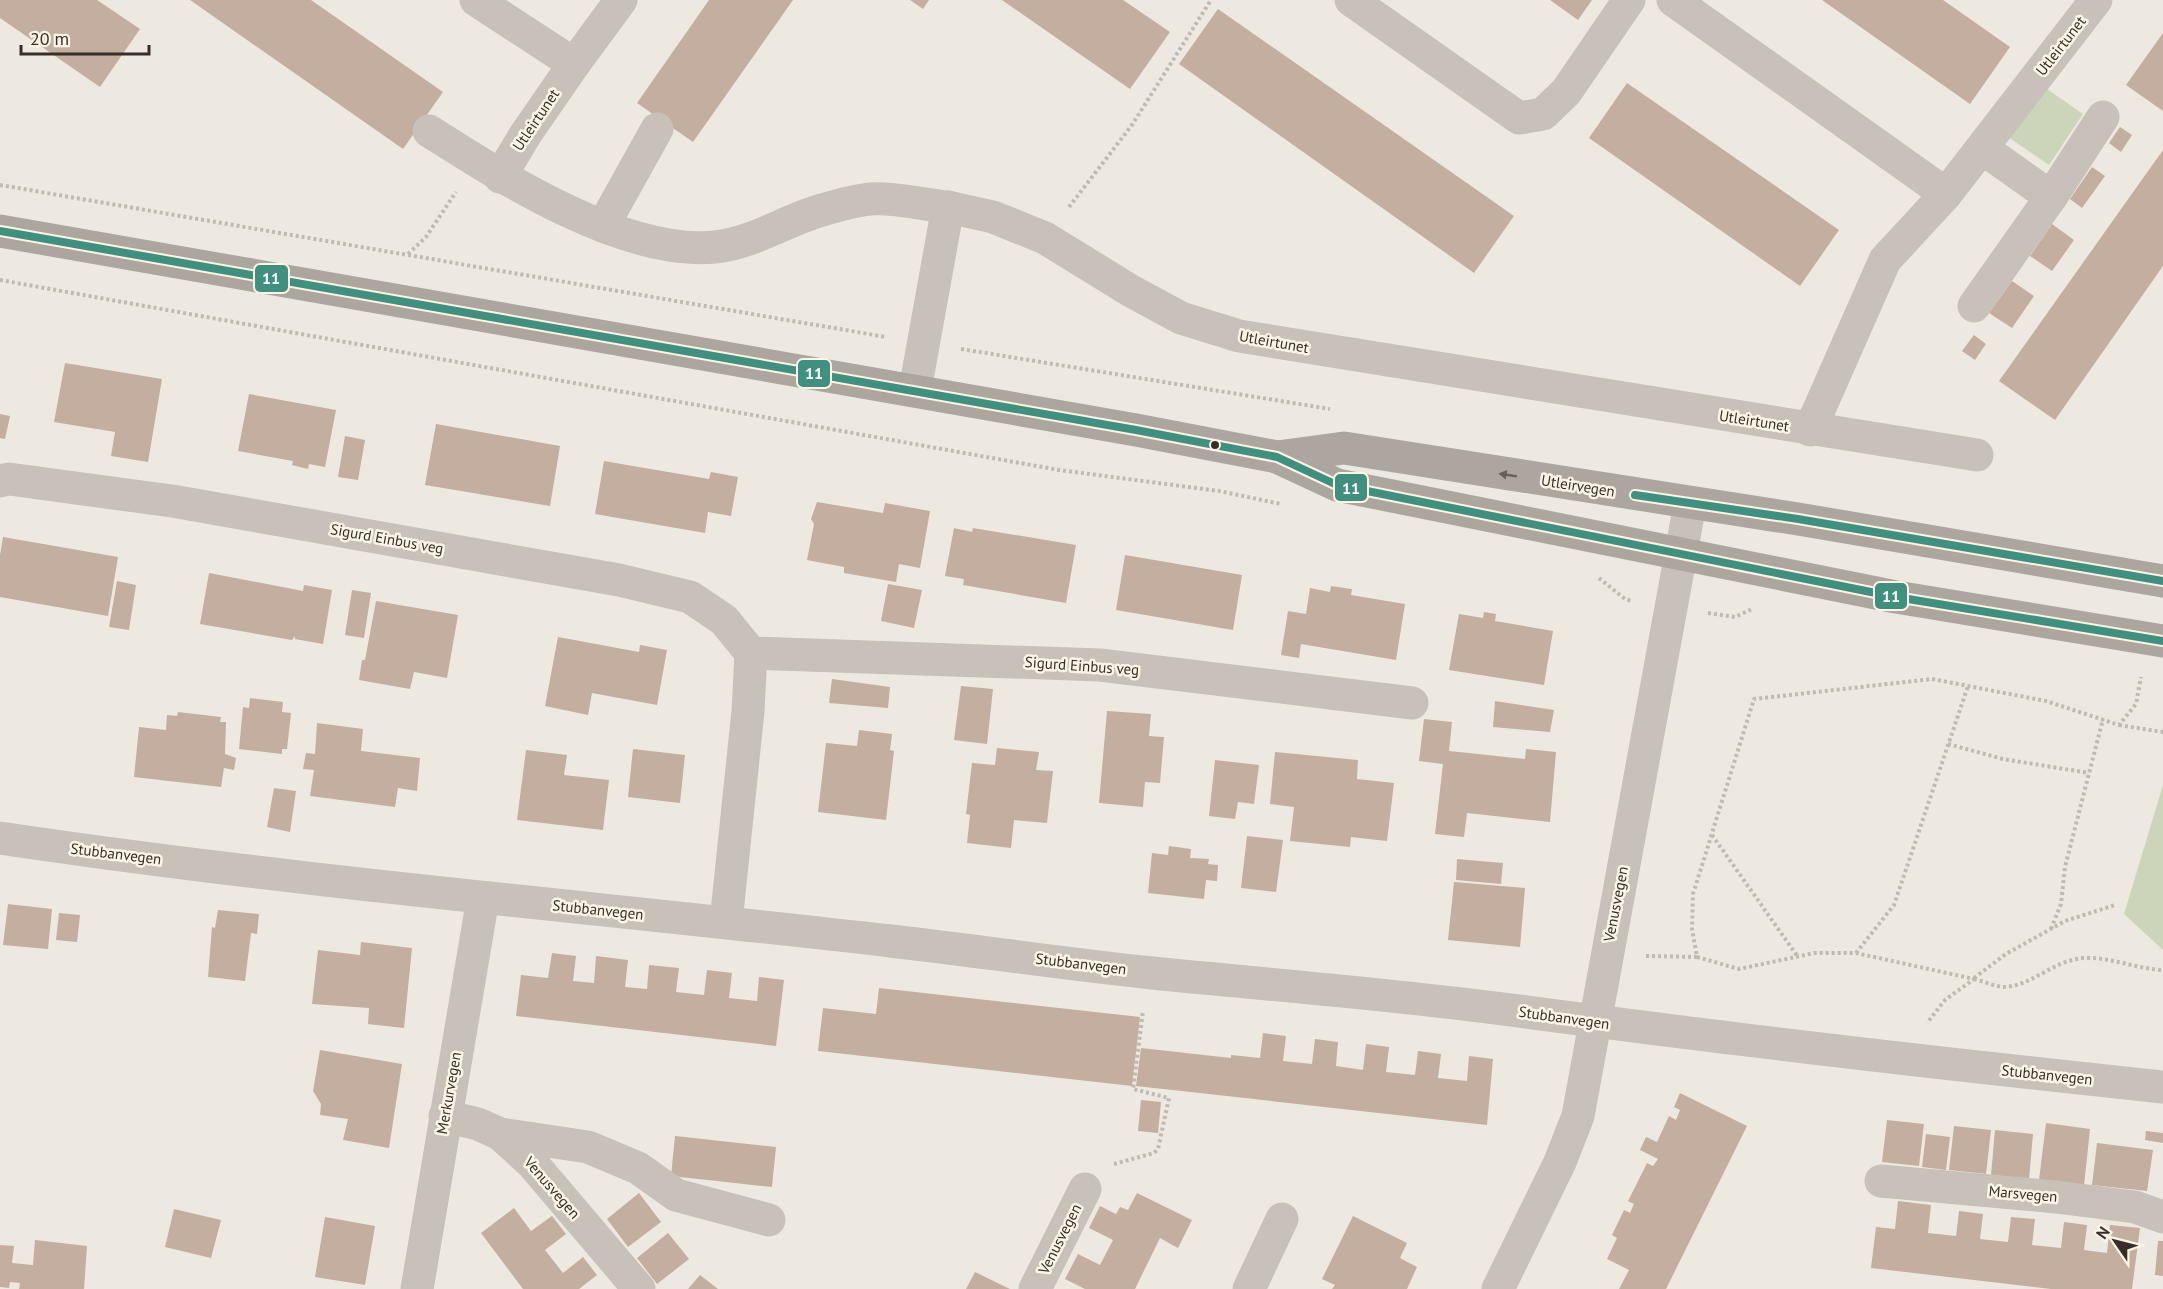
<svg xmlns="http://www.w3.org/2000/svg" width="2163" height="1289" font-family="'PT Sans',sans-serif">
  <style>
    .green { fill: #ccd5b9 }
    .building { fill: #c3aea0 }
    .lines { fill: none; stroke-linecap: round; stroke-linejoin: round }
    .path { stroke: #c0bab2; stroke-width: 4; stroke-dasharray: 3 3; stroke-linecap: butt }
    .minor { stroke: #c8c1b9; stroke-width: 33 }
    .major { stroke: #aca69f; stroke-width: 33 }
    .bus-1-casing { stroke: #fbf4e7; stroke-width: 12 }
    .bus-1 { stroke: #41907f; stroke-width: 8 }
    .oneway { fill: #675e57 }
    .bus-dot { fill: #392e27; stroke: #fbf4e7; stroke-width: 2 }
    .labels { text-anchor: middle; stroke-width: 5; stroke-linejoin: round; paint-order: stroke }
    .street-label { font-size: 15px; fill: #392e27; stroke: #fbf4e7 }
    .line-badge { stroke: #fbf4e7; stroke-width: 2 }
    .badge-label { font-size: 16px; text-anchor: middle; font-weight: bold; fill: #fff }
  </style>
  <rect width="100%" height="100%" fill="#eee9e0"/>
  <!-- green -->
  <g class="green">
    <polygon points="2040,84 2083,114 2049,165 2005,135"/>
    <polygon points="2163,785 2163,950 2124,914"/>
  </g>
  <!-- building -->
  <g class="building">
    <polygon points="0,0 97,0 140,29 100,87 0,18"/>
    <polygon points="190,0 311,0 443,92 403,149"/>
    <polygon points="709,0 793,0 693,142 637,103"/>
    <polygon points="910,0 929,0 923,9"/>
    <polygon points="1002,0 1123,0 1170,32 1130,89"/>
    <polygon points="1550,0 1592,0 1578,20"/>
    <polygon points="1822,0 1943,0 2010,47 1970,104"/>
    <polygon points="1218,9 1514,216 1474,273 1179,64"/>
    <polygon points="2163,33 2163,111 2126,85"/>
    <polygon points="1627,83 1839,230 1800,286 1589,138"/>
    <polygon points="2120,127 2132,135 2121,152 2109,143"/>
    <polygon points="2163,150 2163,266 2055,420 1999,381"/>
    <polygon points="2092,167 2105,176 2082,208 2070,199"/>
    <polygon points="2052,224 2074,240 2052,271 2030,256"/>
    <polygon points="2012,281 2034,296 2012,328 1989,313"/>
    <polygon points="1974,335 1986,344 1975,360 1962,351"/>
    <polygon points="65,363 162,379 148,462 111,456 115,432 54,422"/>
    <polygon points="249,394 336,410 325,467 309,464 308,469 292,465 293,461 238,451"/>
    <polygon points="0,414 10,416 5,439 0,438"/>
    <polygon points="436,424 560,446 550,506 425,485"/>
    <polygon points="345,436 365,440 358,480 338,477"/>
    <polygon points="604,461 709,479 711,472 738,477 731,516 708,512 705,533 595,514"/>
    <polygon points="817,502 883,513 885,503 930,511 920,568 899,564 896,582 844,573 844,567 807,560 814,524 811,519"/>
    <polygon points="954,528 972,532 973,528 1076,545 1066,603 963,585 964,579 945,576"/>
    <polygon points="3,537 118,557 108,616 0,597 0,555"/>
    <polygon points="1125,555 1242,575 1233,630 1116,610"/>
    <polygon points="209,573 303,591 304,585 332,590 323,644 295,639 295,636 292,640 200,624"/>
    <polygon points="117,581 136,585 129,630 109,627"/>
    <polygon points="888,584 922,590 914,628 881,621"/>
    <polygon points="1331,586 1352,589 1351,595 1405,604 1396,660 1301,644 1299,658 1281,655 1288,611 1306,614 1310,588 1330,592"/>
    <polygon points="352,590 371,593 364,638 345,635"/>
    <polygon points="376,601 458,615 447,678 414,672 410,689 359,680 362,660 365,660"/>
    <polygon points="1484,612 1496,614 1495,621 1553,631 1544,685 1449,670 1459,614 1483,618"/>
    <polygon points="558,637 639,652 640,645 667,650 657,705 592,693 588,715 545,706"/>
    <polygon points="832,679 890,687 888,708 829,703"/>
    <polygon points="961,686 993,689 987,744 954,740"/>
    <polygon points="250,698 283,702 282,712 291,713 287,749 282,749 282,754 239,749 243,707 249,708"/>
    <polygon points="1495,701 1554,710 1550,732 1493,727"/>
    <polygon points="1107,711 1151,714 1149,736 1164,737 1160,783 1145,782 1143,807 1099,803"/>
    <polygon points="178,712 221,717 220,722 226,722 225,754 236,758 234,770 224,768 221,787 134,777 139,727 166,730 167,715 177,716"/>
    <polygon points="1424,719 1452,722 1449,751 1525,759 1526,749 1556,752 1550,822 1467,813 1464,837 1435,834 1443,764 1419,761"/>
    <polygon points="317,723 363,729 361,751 420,758 417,791 398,788 395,807 310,796 314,770 303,769 306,753 315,754"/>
    <polygon points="859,730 892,734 890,750 894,751 886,820 818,812 826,743 857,746"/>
    <polygon points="997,748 1039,752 1036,770 1053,771 1047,823 1014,820 1011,848 967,843 970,815 966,814 972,763 995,765"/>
    <polygon points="633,749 685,755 680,803 628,797"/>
    <polygon points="526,750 567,755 564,775 609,780 603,830 517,820"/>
    <polygon points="1275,752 1358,760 1357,779 1394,783 1387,841 1351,837 1350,847 1290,841 1294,807 1270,804"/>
    <polygon points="1215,760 1259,765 1254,804 1238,802 1235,819 1209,816"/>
    <polygon points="274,788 296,791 290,832 267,827"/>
    <polygon points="1247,836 1283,840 1276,892 1241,888"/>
    <polygon points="1169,846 1191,849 1190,858 1209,859 1208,864 1218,865 1217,881 1206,880 1204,899 1148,893 1152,853 1168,855"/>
    <polygon points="1457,859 1503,863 1501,884 1456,880"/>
    <polygon points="1454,882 1525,888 1520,947 1448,940"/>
    <polygon points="8,904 52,909 48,949 3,945"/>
    <polygon points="218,910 259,914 257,934 251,933 245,981 208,977 212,927 215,928"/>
    <polygon points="59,913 80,915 77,942 56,940"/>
    <polygon points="361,942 412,948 404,1028 368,1024 369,1008 312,1004 318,950 360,955"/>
    <polygon points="552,953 576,956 573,981 594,983 596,956 628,960 625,987 647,989 649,965 679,968 676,992 704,995 707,970 732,973 729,998 757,1001 759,977 784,980 776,1046 516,1016 521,975 548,978"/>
    <polygon points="879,988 1140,1017 1132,1086 818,1051 823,1008 876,1014"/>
    <polygon points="1263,1033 1286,1036 1283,1061 1312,1064 1315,1039 1338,1042 1336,1066 1363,1070 1366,1044 1389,1047 1386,1072 1415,1075 1418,1051 1441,1054 1438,1078 1467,1081 1469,1056 1493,1059 1487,1125 1136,1086 1141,1048 1231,1058 1231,1055 1260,1058"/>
    <polygon points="320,1050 402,1064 389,1148 343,1140 348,1119 320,1115 321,1104 313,1091"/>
    <polygon points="1680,1093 1747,1126 1666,1289 1619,1289 1629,1270 1607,1259 1617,1238 1612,1235 1624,1210 1630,1213 1634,1204 1628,1201 1647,1163 1653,1166 1658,1159 1640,1150 1646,1137 1657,1142 1669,1116 1676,1120 1680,1110 1674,1107"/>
    <polygon points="1141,1100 1161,1102 1158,1133 1138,1131"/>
    <polygon points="1887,1120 1924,1124 1919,1166 1882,1162"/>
    <polygon points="2046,1123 2090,1129 2084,1186 2039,1180"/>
    <polygon points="1954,1126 1991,1130 1986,1174 1949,1170"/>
    <polygon points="1995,1130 2033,1134 2029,1179 1991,1175"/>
    <polygon points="2146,1131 2163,1133 2163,1143 2145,1140"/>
    <polygon points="1926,1134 1950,1137 1946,1170 1922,1167"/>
    <polygon points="675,1136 776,1147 772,1187 671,1176"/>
    <polygon points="2097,1143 2153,1150 2147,1191 2092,1185"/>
    <polygon points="639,1193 661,1222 628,1247 607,1219"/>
    <polygon points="1137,1193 1192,1220 1178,1248 1160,1238 1135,1289 1085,1289 1065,1279 1078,1254 1100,1265 1113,1240 1089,1228 1100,1206 1116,1214 1120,1207 1128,1210"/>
    <polygon points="1898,1201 1931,1205 1928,1233 1956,1236 1959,1211 1983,1214 1980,1239 2008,1242 2011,1217 2035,1219 2032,1245 2061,1248 2064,1222 2087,1225 2084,1250 2107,1253 2110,1225 2140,1228 2132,1289 2051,1289 1871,1268 1876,1227 1895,1229"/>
    <polygon points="514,1208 531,1231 552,1216 566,1234 545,1250 563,1273 583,1257 597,1275 579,1289 523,1289 481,1233"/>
    <polygon points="174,1209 221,1220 211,1258 165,1247"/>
    <polygon points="1353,1216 1407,1243 1400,1258 1417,1267 1407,1289 1332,1289 1335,1285 1322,1279"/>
    <polygon points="325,1217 375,1226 365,1285 315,1277"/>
    <polygon points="668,1233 689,1259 657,1284 637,1258"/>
    <polygon points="35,1240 87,1246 84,1289 19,1289 20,1283 10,1282 9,1288 0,1287 0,1245 14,1246 12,1263 33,1265"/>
    <polygon points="2158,1241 2163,1241 2163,1276 2155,1275"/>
    <polygon points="975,1272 1010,1289 966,1289"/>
    <polygon points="700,1275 718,1289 688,1289"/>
  </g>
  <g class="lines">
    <!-- path -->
    <g class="path">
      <polyline points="0,185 886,337"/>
      <polyline points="1069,207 1132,125 1211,0"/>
      <polyline points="408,254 426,237 456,192"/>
      <polyline points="0,280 1059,470 1219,491 1281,504"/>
      <polyline points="961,349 1330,409"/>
      <polyline points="1599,578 1625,599 1632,601"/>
      <polyline points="1708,613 1735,617 1752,609"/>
      <polyline points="2119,725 2163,732"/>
      <polyline points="1948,744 2003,759 2089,773"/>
      <polyline points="1712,835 1798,957"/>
      <polyline points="2051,929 2061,904 2065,867 2103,719"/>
      <polyline points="1856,953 1894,905 1968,686"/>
      <polyline points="1646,956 1697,957 1692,929 1693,894 1754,699 1932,679 2046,701 2119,725 2136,704 2141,677"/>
      <polyline points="1697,957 1739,969 1814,953 1856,953 1974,979 1945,1000 1927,1023"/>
      <polyline points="1974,978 2006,954 2065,921 2115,905"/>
      <path d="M1974 979C1983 981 1996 987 2005 987 2035 985 2056 957 2089 958 2113 958 2138 969 2163 970"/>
      <polyline points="1114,1164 1154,1153 1158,1149 1169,1098 1133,1089 1143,1011"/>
    </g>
    <!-- minor -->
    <g class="minor">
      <polyline points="476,0 574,64 525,135 500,177"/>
      <polyline points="1351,0 1519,118 1543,114 1566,92 1629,0"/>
      <polyline points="1673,0 1946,194 1885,260 1810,430"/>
      <polyline points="574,64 621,0"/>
      <path d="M429 131C503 178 624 256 715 247 754 243 786 220 822 210 837 206 855 200 871 199 895 197 924 205 948 207"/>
      <polyline points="1946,194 2096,0"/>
      <polyline points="2051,197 2103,117"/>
      <polyline points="603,226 657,129"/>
      <polyline points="1974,306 2051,197 1982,148"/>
      <polyline points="915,390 948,207 993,217 1045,238 1131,291 1181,318 1239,336 1977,455"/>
      <polyline points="0,481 9,479 172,501 619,580 690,597 724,620 751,653 748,711 726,922"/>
      <polyline points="751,653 1100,665 1412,703"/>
      <path d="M0 838C296 882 594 907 891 941 978 951 1065 964 1152 973 1271 985 1392 994 1511 1010 1728 1039 1945 1064 2163 1087"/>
      <polyline points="445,1116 478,1124 500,1134 532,1163 639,1289"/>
      <polyline points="500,1134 588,1147 638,1168 676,1195 769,1220"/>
      <polyline points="1881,1181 2056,1197 2135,1207 2163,1217"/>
      <polyline points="417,1289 483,898"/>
      <polyline points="1035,1289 1085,1189"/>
      <polyline points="1249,1289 1282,1219"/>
      <polyline points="1498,1289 1560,1162 1578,1116 1690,504"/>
    </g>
    <!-- major -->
    <g class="major">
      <polyline points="0,231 1136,430 1277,457 1337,485 1896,597 2163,641"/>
      <polyline points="1277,457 1344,448 1798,519 2163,581"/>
    </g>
    <defs>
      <g id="bus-1">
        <polyline points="0,231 1136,430 1277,457 1337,485 1896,597 2163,641"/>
        <polyline points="1635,495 1798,519 2163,581"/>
      </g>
    </defs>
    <!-- bus-1 casing -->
    <use href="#bus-1" class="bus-1-casing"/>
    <!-- bus-1 -->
    <use href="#bus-1" class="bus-1"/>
  </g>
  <!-- one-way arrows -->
  <defs><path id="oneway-solid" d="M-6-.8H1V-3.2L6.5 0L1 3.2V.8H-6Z" transform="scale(1.5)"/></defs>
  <use class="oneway" href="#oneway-solid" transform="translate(1508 475) rotate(-171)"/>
  <!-- markers -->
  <circle class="bus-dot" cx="1215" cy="445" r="5"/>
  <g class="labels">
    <!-- street labels -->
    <g class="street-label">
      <text transform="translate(2061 46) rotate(-52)" y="5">Utleirtunet</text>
      <text transform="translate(536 120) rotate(-56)" y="5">Utleirtunet</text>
      <text transform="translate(1274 342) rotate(10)" y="5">Utleirtunet</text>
      <text transform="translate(1754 421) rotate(9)" y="5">Utleirtunet</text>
      <text transform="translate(1578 486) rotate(9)" y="5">Utleirvegen</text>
      <text transform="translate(387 539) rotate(10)" y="5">Sigurd Einbus veg</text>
      <text transform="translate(1082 666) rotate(4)" y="5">Sigurd Einbus veg</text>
      <text transform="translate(116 854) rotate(7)" y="5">Stubbanvegen</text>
      <text transform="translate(1616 904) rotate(-79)" y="5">Venusvegen</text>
      <text transform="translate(598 910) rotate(6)" y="5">Stubbanvegen</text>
      <text transform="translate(1081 964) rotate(7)" y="5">Stubbanvegen</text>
      <text transform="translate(1564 1018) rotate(8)" y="5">Stubbanvegen</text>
      <text transform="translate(2047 1075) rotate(6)" y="5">Stubbanvegen</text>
      <text transform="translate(449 1093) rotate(-80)" y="5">Merkurvegen</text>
      <text transform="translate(552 1188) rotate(49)" y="5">Venusvegen</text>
      <text transform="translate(2023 1194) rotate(5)" y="5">Marsvegen</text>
      <text transform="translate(1060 1239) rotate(-63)" y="5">Venusvegen</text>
    </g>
  </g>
  <g class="line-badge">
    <rect x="254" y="264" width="35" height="29" rx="6" fill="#41907f"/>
    <rect x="797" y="359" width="34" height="29" rx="6" fill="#41907f"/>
    <rect x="1334" y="473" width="34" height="29" rx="6" fill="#41907f"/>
    <rect x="1874" y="582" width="34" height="28" rx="6" fill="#41907f"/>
  </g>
  <g class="badge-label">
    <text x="271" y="284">11</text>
    <text x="814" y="379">11</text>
    <text x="1351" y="494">11</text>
    <text x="1891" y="602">11</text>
  </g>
  <!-- north arrow -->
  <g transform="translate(2115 1241) rotate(305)" stroke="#fbf4e7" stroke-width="4.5" paint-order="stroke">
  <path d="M0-4.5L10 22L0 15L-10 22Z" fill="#392e27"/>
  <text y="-9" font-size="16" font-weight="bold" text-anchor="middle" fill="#392e27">N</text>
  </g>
  <!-- scale -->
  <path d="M21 45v9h128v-9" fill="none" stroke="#392e27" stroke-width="3"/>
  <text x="30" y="45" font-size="18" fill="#392e27" stroke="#fbf4e7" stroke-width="4.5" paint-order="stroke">20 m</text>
</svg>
